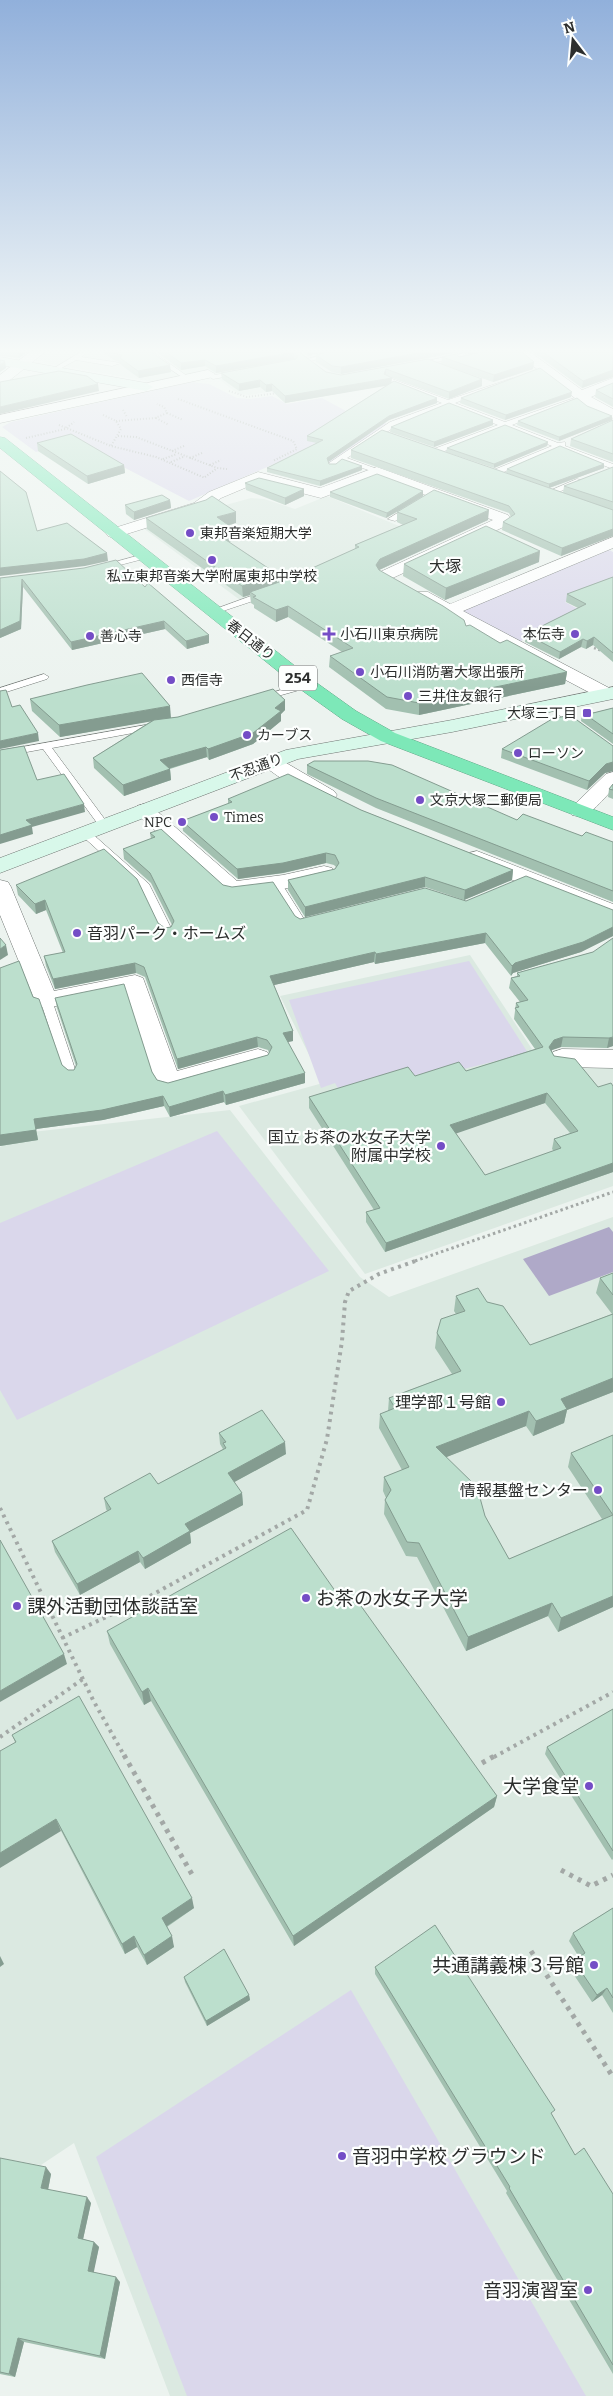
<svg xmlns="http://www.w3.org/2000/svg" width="613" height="2396" font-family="Bitter,'Noto Sans JP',serif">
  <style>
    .built { fill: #dbe9e1 }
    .green { fill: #dad7eb }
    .water { fill: #afa9c8 }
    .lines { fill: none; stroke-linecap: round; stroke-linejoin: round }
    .lane-casing { stroke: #707673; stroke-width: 1 }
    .street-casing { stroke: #707673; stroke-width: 1 }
    .secondary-casing { stroke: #707673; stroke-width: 1 }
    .highway-casing { stroke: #61a787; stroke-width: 1 }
    .path-far4 { stroke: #a3a8a6; stroke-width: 2; stroke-dasharray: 1 2; stroke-linecap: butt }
    .path-far3 { stroke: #a3a8a6; stroke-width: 2.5; stroke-dasharray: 2 2.5; stroke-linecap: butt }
    .path-far2 { stroke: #a3a8a6; stroke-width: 3; stroke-dasharray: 2.5 3; stroke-linecap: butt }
    .path-far1 { stroke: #a3a8a6; stroke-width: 4; stroke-dasharray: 3 4.5; stroke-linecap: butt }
    .path { stroke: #a3a8a6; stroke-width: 5; stroke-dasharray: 4 5.5; stroke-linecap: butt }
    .lane { fill: #fff; fill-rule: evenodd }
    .street { fill: #fff; fill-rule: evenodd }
    .secondary { fill: #d8f8ea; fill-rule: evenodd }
    .highway { fill: #7de8b8; fill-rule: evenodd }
    .wall { fill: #a2c0b0; fill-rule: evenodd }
    .shaded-wall { fill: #849c90 }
    .building { fill: #bcdfcd; stroke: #849c90; fill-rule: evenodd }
    .poi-dot { fill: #744dc6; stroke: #fdfffe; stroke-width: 2 }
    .labels { text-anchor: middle; stroke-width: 4.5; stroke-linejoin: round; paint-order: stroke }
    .far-poi-label { font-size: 14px; fill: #2c2e2d; stroke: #fdfffe; text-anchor: start }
    .far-street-label { font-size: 14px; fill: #2c2e2d; stroke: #fdfffe }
    .shield { fill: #fdfffe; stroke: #6b6d6c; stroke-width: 1 }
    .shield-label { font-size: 15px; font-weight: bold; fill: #2c2e2d }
    .far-quarter-label { font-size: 16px; fill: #2c2e2d; stroke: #fdfffe }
    .poi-label { font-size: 16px; fill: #2c2e2d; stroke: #fdfffe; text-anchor: end }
    .near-poi-label { font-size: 19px; fill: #2c2e2d; stroke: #fdfffe; text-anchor: start }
  </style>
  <rect width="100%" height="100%" fill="#ecf3ef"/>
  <!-- built -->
  <g class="built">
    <polygon points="47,352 492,352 250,395 238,394 210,372 153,382 46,363 39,358"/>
    <polygon points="327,496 411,531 327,570 240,600 143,528 251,498 264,499 295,509"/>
    <polygon points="470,955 534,1052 613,1064 613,1186 365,1274 239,1106 323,1083 280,996"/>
    <polygon points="230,1110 360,1277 389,1297 613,1217 613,2396 170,2396 74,2143 41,2165 0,2158 0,1147 32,1132"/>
  </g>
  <!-- green -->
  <g class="green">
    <polygon points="191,382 209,384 237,398 250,399 272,396 287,404 322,398 346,411 388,424 331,464 297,454 189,501 73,441 36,452 2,427 11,422"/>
    <polygon points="607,549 613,552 613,593 575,598 565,602 595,618 569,620 516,643 458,610"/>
    <polygon points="469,961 528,1053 423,1079 420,1074 341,1094 335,1083 321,1088 289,1000"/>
    <polygon points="217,1131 329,1271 17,1420 0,1390 0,1223"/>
    <polygon points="351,1990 586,2396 187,2396 96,2157"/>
  </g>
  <!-- water -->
  <polygon class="water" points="609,1227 613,1232 613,1272 549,1296 523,1259"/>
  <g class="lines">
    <defs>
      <g id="lane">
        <polygon points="81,352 85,354 81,357 121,363 112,366 76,360 56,371 51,370"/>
        <polygon points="145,352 153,352 190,378 185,379"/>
        <polygon points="332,352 345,352 307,362 304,360"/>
        <polygon points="465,353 467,356 416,366 413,364"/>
        <polygon points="239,371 241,374 213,379 205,374 208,372 214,375"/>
        <polygon points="387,377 448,400 513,378 513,380 455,403 505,422 583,395 583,397 512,425 558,443 565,442 565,446 613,464 613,469 558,448 497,475 491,475 491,471 552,446 505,427 437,454 431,454 431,450 498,425 448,405 396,426 347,458 380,470 380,474 342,461 335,467 329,467 329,463 390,422 442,403 385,380"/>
        <polygon points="577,479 584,481 554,494 547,492"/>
        <polygon points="409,506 416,508 395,521 388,519"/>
        <polygon points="144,554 148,556 147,558 101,570 97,567"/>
        <polygon points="268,590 272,593 271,595 217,613 210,611"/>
        <polygon points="44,674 49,677 47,679 0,694 0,688"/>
        <polygon points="307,682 312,685 310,687 260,701 255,698"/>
        <polygon points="552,702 583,725 583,729 577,729 549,707 549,703"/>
        <polygon points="157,723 162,726 160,728 52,748 109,825 104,828 100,827 43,749 0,757 0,751"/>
        <polygon points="84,829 88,830 149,884 173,932 171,935 167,936 161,932 140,888 80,834 80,830"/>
        <polygon points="276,880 280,881 304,919 317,918 317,922 297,925 270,883"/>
        <polygon points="46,996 52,1000 77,1075 75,1078 71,1079 65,1075 40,1000"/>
      </g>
      <g id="street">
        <polygon points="30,352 45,352 5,384 0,385 0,375"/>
        <polygon points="515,352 530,352 582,390 613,378 613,387 591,397 613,409 613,418 588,408"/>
        <polygon points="208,370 215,374 213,377 0,423 0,415"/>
        <polygon points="377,467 508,515 512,521 510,524 386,581 380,580 377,576 380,572 493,520 377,477 321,498 259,482 221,498 206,509 114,538 108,536 106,533 108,530 194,503 209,492 258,472 320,488"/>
        <polygon points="613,537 613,548 463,611 613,690 613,698 600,698 442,615 413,596 416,592 428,592 450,604"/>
        <path d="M269 755 276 757 334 791 337 795 334 799C314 805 279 776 262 765L259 761 262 757Z"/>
        <path d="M613 772V789C601 801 589 820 572 815L569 811 572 807 606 774Z"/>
        <polygon points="144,804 151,806 237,881 283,875 324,866 332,868 335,873 332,878 283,889 232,895 224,893 137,814 134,810 137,806"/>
        <polygon points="477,851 613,904 613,919 469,863 466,858 469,853"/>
        <polygon points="0,880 8,882 11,887 54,991 135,975 143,978 177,1071 258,1049 267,1052 271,1058 267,1064 168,1091 159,1088 155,1082 126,992 46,1008 37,1006 0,915"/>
        <polygon points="562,1049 613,1050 613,1068 562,1067 553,1064 549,1058 553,1052"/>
      </g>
      <g id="secondary">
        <polygon points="0,357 146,383 153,387 146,391 0,365"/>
        <polygon points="613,687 613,699 452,732 298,759 0,873 0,858 286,750 452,720"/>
      </g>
      <polygon id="highway" points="0,437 5,438 314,681 356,711 395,733 613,817 613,830 381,741 342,719 300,689 0,448"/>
    </defs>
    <!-- lane casing -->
    <use href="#lane" class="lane-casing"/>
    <!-- street casing -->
    <use href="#street" class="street-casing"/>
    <!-- secondary casing -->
    <use href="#secondary" class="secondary-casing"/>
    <!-- highway casing -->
    <use href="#highway" class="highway-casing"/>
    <!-- path-far4 -->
    <g class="path-far4">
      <polyline points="229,391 247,397 278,393"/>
      <polyline points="178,399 293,441 297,449 273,461"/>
      <polyline points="123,410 127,417"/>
      <polyline points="167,413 183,420"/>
      <polyline points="103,415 116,421 121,429 111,446"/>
      <polyline points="156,418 169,425"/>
      <polyline points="116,421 155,418 167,413 164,407 157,404"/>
      <polyline points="59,425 111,446 156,457 205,478"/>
      <polyline points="118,436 136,437 217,468 227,469"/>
      <polyline points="26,438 65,429 74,422"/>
      <polyline points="172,451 184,446"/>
      <polyline points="190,458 202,453"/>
      <polyline points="163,459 177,454"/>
      <polyline points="171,462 183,457"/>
      <polyline points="210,465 221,460"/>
      <polyline points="205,477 216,469"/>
    </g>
    <!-- path-far3 -->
    <polyline class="path-far3" points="594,648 602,651"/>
    <!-- path-far2 -->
    <polyline class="path-far2" points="415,1261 613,1192"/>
    <!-- path-far1 -->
    <g class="path-far1">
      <polyline points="0,1508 93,1700 125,1757"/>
      <polyline points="62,1638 150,1596 307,1510 327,1439 342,1341 345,1302 349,1291 379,1274 418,1260"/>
      <polyline points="0,1737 83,1679"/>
      <polyline points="494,1757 613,1692"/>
    </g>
    <!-- path -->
    <g class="path">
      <polyline points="124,1755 194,1878"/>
      <polyline points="482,1763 496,1755"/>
      <polyline points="561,1870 591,1886 613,1875"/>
      <polyline points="531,1951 613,2077"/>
    </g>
    <!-- lane -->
    <use href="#lane" class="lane"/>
    <!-- street -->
    <use href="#street" class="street"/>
    <!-- secondary -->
    <use href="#secondary" class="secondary"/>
    <!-- highway -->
    <use href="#highway" class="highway"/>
  </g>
  <!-- wall -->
  <g class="wall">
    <polygon points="0,352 27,352 19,358 0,356"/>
    <polygon points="103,352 151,352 171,372 139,378 121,365 120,362 114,360"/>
    <polygon points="157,352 299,352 326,372 341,375 428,359 482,386 449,399 392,378 391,383 437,403 389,420 328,462 329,464 362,466 362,470 320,486 267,472 267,468 317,443 307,441 307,436 387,385 285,403 272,391 266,392 260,387 239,391 222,379 221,373 294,359 216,373 205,366 181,370"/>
    <polygon points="304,352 323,352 308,356"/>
    <polygon points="327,352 459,352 341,374 332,372 316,362 316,355"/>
    <polygon points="466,352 522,352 534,362 533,369 493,382 441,364 442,357 459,357 478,353 468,354"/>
    <polygon points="533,352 613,352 613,377 582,388"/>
    <polygon points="613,383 613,407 595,397 596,390"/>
    <polygon points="571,397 505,420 460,403 461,398"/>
    <polygon points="587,406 612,420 559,441 517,425 518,421"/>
    <polygon points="613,420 613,462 570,446 571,439"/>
    <polygon points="493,425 434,447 390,432 391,427"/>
    <polygon points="548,442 547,446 494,468 446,452 447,448"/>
    <polygon points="37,443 124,465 125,473 88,484 38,451"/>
    <polygon points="351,450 563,493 564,486 613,467 613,536 561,556 502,530 503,522 511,517 509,513 351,458"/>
    <polygon points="604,464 604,468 549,488 506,473 507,469"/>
    <polygon points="245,483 304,489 304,496 285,505 246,490"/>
    <polygon points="423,491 423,496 488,520 379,570 466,626 500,643 567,672 565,684 419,715 386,709 329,667 330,656 342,652 288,617 276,622 254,608 254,605 251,603 250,595 243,597 147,529 146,518 236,523 229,525 234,529 235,540 229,542 277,574 277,582 288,579 355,549 355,545 403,525 397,522 397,512 386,518 330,497 330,492"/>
    <polygon points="170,500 171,508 134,520 126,514 125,505"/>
    <polygon points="539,562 445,600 403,576 404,564"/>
    <polygon points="613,577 613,662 593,645 586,649 581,647 559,659 525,642 526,634 578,608 566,602 567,594"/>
    <polygon points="0,578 145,587 209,643 187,649 165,629 72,650 23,587 21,629 0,638"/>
    <polygon points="30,699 171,718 285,700 285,710 281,714 281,721 253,744 209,760 207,757 170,769 171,780 124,796 94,768 93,758 151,721 60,737 32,711"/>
    <polygon points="613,708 613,744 581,721 582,712 593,713"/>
    <polygon points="613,746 613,771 605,773 587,790 501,758 502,749"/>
    <polygon points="307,765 517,820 582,836 613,842 613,902 376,808 307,774"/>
    <polygon points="613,784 613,799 608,797 609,789"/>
    <polygon points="228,799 361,810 513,870 512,880 464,900 425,887 305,917 288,890 288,880 335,869 336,867 334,865 326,863 283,873 238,879 183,831 182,821 228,804"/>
    <polygon points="150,833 223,885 300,919 466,901 613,910 613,936 581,952 513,973 511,976 485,943 375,964 374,962 274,985 293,1031 293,1041 288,1042 305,1083 226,1105 224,1102 170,1117 164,1106 103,1120 36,1129 38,1140 0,1146 62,1065 68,1070 74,1070 76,1066 57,1008 55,998 152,1072 157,1080 168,1083 268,1055 269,1053 268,1050 258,1047 178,1069 145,977 136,973 55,989 46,966 44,956 63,953 46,910 36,914 18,895 16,885 158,923 165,928 171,927 172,925 151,883 124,859 123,849 151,839"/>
    <path d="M593 952 613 1046 607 1048 561 1047 552 1050V1051L554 1056 598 1087 613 1086V1172L385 1252 366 1222V1212L374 1210 309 1108V1097L415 1076 466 1071 535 1049 514 1019 516 1003 520 1002 509 988 511 978 517 976V973ZM545 1103 570 1133 554 1139 552 1149 554 1151 485 1175 455 1133Z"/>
    <polygon points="613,1273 613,1392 567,1410 564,1423 533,1436 526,1426 446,1457 485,1516 509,1559 602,1519 568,1467 571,1453 613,1435 613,1607 558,1632 548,1616 466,1651 417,1557 406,1556 384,1514 385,1500 386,1498 383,1491 384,1477 402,1470 379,1428 380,1414 388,1411 389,1398 452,1374 435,1348 437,1333 456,1314 454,1311 456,1296 487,1302 530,1345 612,1314 596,1293 600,1278"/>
    <polygon points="219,1433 286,1454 234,1482 242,1493 243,1505 190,1533 191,1543 145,1569 140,1562 80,1595 55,1552 52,1541 107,1511 106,1509 104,1498 158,1484 223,1449 220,1444"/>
    <polygon points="345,1605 497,1796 494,1807 294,1946 151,1701 144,1705 110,1644 107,1631"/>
    <polygon points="613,1709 613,1859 612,1860 545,1754 547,1747"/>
    <polygon points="12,1735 194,1908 167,1927 174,1947 147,1965 137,1947 125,1954 15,1742"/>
    <polygon points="613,1908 613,2013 602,1995 592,2002 570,1969 574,1961 579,1957 569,1941 573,1933"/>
    <polygon points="375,1967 552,2115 575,2155 613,2194 613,2374 506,2193 507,2191 375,1974"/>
    <polygon points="184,1977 249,1995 250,2000 207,2026 185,1982"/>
    <polygon points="0,2158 51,2174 48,2190 91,2203 83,2239 94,2242 99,2247 93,2272 120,2282 105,2359 24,2342 15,2377 0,2374"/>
  </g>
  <!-- shaded-wall -->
  <g class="shaded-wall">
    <polygon points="18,352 27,352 19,358"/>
    <polygon points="294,352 294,359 216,373 216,366"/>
    <polygon points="308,352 323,352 308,356"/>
    <polygon points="423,352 459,352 341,374 341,367"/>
    <polygon points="468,352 487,352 468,354"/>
    <polygon points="205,360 205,366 181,370 181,363"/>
    <polygon points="5,361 6,368 0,372 0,365"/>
    <polygon points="534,362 533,369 493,382 494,375"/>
    <polygon points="170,365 171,372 139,378 138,371"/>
    <polygon points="386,369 386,376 392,378 391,385 285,403 285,396 384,374"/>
    <polygon points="613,370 613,377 582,388 583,381"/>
    <polygon points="482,379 482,386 449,399 449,392"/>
    <polygon points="260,380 260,387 239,391 239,384"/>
    <polygon points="98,384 99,391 0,414 0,407"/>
    <polygon points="272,384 272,391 266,392 266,385"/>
    <polygon points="572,392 571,397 505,420 506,415"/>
    <polygon points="437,398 437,403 389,420 327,463 327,458 389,416"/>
    <polygon points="612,416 612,420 559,441 559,437"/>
    <polygon points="493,420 493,425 434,447 434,442"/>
    <polygon points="548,442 547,446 494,468 494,464"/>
    <polygon points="604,464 604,468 549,488 549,484"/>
    <polygon points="124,465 125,473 88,484 87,476"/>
    <polygon points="362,466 362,470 320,486 320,481"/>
    <polygon points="304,489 304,496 285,505 285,498"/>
    <polygon points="423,491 423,496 386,518 387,513"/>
    <polygon points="170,500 171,508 134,520 134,512"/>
    <polygon points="489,510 488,520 379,570 376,565 380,559"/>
    <polygon points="236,512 236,523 218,528 217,517"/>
    <polygon points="234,529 235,540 217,545 217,534"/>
    <polygon points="613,529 613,536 561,556 562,548"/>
    <polygon points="540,551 539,562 445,600 446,588"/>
    <polygon points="107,553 108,561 85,566 0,576 0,568"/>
    <polygon points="277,574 277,585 250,592 250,595 243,597 242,586"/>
    <polygon points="22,579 23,587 21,629 0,638 0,630"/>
    <polygon points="288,606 288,617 276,622 276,610"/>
    <polygon points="164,621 165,629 72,650 71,642"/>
    <polygon points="209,635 209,643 187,649 186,641"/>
    <polygon points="594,637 593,645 586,649 587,641"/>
    <polygon points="583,639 581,647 559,659 560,652"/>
    <polygon points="567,672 565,684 419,715 419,703"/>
    <polygon points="285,700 285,710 281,714 281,721 253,744 209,760 208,749 275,708"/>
    <polygon points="170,706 171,718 60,737 59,725"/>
    <polygon points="38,733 39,741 0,749 0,741"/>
    <polygon points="206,747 207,757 161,771 160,760"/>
    <polygon points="613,762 613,771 605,773 587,790 589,781 606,764"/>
    <polygon points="170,769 171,780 124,796 123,785"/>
    <polygon points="84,804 85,812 32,827 33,834 0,844 0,835 26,820"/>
    <polygon points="326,853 326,863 283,873 238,879 237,869"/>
    <polygon points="513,870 512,880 464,900 465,890"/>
    <polygon points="425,877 425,887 305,917 305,907"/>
    <polygon points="45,900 46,910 36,914 35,904"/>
    <polygon points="613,927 613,936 581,952 513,973 511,976 512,966 515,963"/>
    <polygon points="486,933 485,943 375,964 376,954"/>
    <polygon points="6,945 8,955 0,960 0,949"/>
    <polygon points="375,952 374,962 270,986 270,976"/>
    <polygon points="135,963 136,973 55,989 53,979"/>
    <polygon points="293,1031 293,1041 283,1043 283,1033"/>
    <polygon points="257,1037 258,1047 178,1069 177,1059"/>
    <polygon points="563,1037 561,1047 552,1050 547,1057 549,1047 554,1040"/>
    <polygon points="613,1037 613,1046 607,1048 609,1038"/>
    <polygon points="305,1073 305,1083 226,1105 225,1095"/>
    <polygon points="223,1091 224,1102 170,1117 169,1107"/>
    <polygon points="547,1093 545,1103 449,1136 450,1125"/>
    <polygon points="163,1096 164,1106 103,1120 36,1129 38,1140 0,1146 0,1135 34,1119"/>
    <polygon points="613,1163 613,1172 385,1252 386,1243"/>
    <polygon points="613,1378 613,1392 567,1410 564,1423 533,1436 536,1421 561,1399"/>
    <polygon points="529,1411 526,1426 434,1462 436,1447"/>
    <polygon points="285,1442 286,1454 229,1485 228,1473"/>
    <polygon points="242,1493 243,1505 190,1533 191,1543 145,1569 143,1558 185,1524"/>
    <polygon points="138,1551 140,1562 80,1595 77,1584"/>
    <polygon points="613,1596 613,1607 558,1632 561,1618"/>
    <polygon points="552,1603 548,1616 466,1651 468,1637"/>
    <polygon points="64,1654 67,1664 0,1702 0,1691"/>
    <polygon points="148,1688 151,1701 144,1705 142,1692"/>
    <polygon points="497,1796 494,1807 294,1946 293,1936"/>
    <polygon points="56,1819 61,1831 0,1868 0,1853"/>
    <polygon points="192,1898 194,1908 164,1928 162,1918"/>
    <polygon points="134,1936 137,1947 125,1954 122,1944"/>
    <polygon points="172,1936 174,1947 147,1965 144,1955"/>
    <polygon points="0,1956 4,1964 0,1967"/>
    <polygon points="607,1988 602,1995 592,2002 597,1995"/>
    <polygon points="249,1995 250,2000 207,2026 206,2021"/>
    <polygon points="46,2167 51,2174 47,2195 41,2188"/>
    <polygon points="87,2197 91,2203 82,2244 78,2238"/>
    <polygon points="94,2242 99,2247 93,2276 88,2271"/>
    <polygon points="116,2277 120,2282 105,2359 100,2356"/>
    <polygon points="18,2338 24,2342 15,2377 9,2374"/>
  </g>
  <!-- building -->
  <g class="building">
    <polygon points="111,352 151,352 170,365 138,371 120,358 122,355 113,353"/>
    <polygon points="166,352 299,352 326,372 341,375 428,359 482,379 449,392 386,369 384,374 392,378 285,396 272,384 266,385 260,380 239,384 221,373 296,359 298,356 294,352 216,366 205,360 181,363"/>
    <polygon points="327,352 423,352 341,367 332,366 316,355"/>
    <polygon points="482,352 522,352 534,362 494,375 442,357 456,354 459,357"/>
    <polygon points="543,352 613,352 613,370 583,381"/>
    <polygon points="0,360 5,361 0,365"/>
    <polygon points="540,368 572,392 506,415 461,398"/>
    <polygon points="59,371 87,376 98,384 0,407 0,382"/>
    <polygon points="394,381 437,398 389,416 327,458 329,464 336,464 342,459 362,466 320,481 267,468 323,440 307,436"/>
    <polygon points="613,383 613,399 596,390"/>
    <polygon points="577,398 587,406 612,416 559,437 518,421"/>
    <polygon points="449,403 493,420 434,442 391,427"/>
    <polygon points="613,420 613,454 571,439"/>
    <polygon points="505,425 548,442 494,464 447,448"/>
    <polygon points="382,430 613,510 613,529 562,548 503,522 515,514 509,506 351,450"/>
    <polygon points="71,434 124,465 87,476 37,443"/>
    <polygon points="560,446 604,464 549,484 507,469"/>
    <polygon points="613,467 613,502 564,486"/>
    <polygon points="0,471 26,492 37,531 67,523 107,553 84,559 0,568"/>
    <polygon points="377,474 423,491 387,513 330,492"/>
    <polygon points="259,478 304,489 285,498 245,483"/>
    <polygon points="434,490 489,510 380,559 376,565 379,570 443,606 464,620 466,626 470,625 500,643 507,640 567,672 419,703 387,697 330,656 353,648 288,606 276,610 253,597 256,596 250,592 288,579 359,547 355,545 417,519 397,512"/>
    <polygon points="162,495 170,500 134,512 125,505"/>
    <polygon points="212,496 236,512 217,517 234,529 217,534 277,574 242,586 146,518 206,500"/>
    <polygon points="486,526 540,551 446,588 404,564"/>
    <polygon points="116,560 145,587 148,583 209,635 186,641 164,621 71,642 22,579 20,621 0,630 0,578 84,568"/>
    <polygon points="613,577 613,653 594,637 587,641 583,639 560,652 526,634 586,604 567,594"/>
    <polygon points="142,673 170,706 59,725 30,699 87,685"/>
    <polygon points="273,689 285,700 275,708 281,711 253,733 208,749 206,747 160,760 170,769 123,785 93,758 154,720 178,717"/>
    <polygon points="6,690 12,707 20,705 38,733 0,741 0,691"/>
    <polygon points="613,708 613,734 582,712 592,710 593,713"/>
    <polygon points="570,715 613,746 613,762 606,764 589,781 502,749 552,719"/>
    <polygon points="24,746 37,780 64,774 84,804 26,820 32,825 0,835 0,750"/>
    <polygon points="314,761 368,761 392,765 517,820 523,814 582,836 586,832 613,842 613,891 376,798 307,765"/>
    <polygon points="288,774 361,810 513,870 465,890 425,877 305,907 288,880 335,869 339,863 335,855 326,853 283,863 237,869 182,821 232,802 228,799"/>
    <polygon points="613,784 613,790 609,789"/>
    <polygon points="161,829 223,885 232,887 273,882 295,916 300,919 425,888 466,901 526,876 613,910 613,927 583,942 515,963 512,966 486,933 376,954 375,952 270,976 293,1031 283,1033 305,1073 225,1095 223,1091 169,1107 163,1096 102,1110 34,1119 36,1130 0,1135 0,968 19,961 33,997 39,999 62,1065 68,1070 74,1070 77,1064 55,998 124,984 152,1072 157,1080 168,1083 268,1055 272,1047 267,1040 257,1037 177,1059 144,967 135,963 53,979 44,956 65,952 45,900 35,904 16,885 104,849 137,879 158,923 165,928 171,927 174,921 150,873 123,849 155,837 150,833"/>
    <polygon points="0,938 6,945 0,949"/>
    <path d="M613 938V1037L609 1038 563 1037 554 1040 549 1047 554 1056 575 1059 598 1087 611 1083 613 1086V1163L386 1243 366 1212 380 1208 309 1097 408 1067 415 1076 459 1062 466 1071 543 1047 515 1008 519 1007 516 1003 528 1000 511 978 520 976 517 973 593 952ZM547 1093 578 1131 554 1139 561 1148 485 1175 450 1125Z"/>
    <polygon points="613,1273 613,1295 600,1278"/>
    <polygon points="478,1288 487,1302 503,1306 530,1345 613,1314 613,1378 561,1399 567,1409 536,1421 529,1411 436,1447 477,1487 485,1516 509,1559 613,1515 571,1453 613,1435 613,1596 561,1618 552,1603 468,1637 419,1543 407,1542 385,1500 391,1490 384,1477 409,1467 380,1414 395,1408 389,1398 461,1371 437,1333 441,1319 465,1311 456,1296"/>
    <polygon points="262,1410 285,1442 228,1473 242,1493 185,1524 190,1531 143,1558 138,1551 77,1584 52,1541 111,1509 104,1498 150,1473 158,1484 226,1448 223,1443 226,1442 219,1433"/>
    <polygon points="291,1528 345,1605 356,1599 497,1796 293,1936 148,1688 142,1692 107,1631"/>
    <polygon points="0,1540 64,1654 0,1691"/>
    <polygon points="79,1696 192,1898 162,1918 172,1936 144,1955 134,1936 122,1944 56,1819 0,1853 0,1751 16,1742 12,1735"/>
    <polygon points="613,1709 613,1851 547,1747"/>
    <polygon points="613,1908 613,1998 607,1988 597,1995 574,1961 585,1953 573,1933"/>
    <polygon points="435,1925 555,2110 551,2113 575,2155 584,2148 613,2194 613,2365 509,2188 510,2187 375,1967"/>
    <polygon points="224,1949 249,1995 206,2021 184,1977"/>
    <polygon points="0,2158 46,2167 41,2188 87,2197 78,2238 94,2242 88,2271 116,2277 100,2356 18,2338 9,2374 0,2372"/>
  </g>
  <!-- sky -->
  <linearGradient id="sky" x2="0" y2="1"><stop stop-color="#91b0db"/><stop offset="0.51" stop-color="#f6faf8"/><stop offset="1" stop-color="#f6faf8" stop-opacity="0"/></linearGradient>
  <rect width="613" height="688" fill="url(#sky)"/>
  <!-- markers -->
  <g class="poi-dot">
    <circle cx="190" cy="533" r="5"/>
    <circle cx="212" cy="560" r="5"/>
    <path d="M326.5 626.5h5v5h5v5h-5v5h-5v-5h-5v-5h5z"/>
    <circle cx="575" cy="634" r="5"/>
    <circle cx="90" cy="636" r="5"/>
    <circle cx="360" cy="672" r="5"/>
    <circle cx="171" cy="680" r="5"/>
    <circle cx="408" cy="696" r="5"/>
    <rect x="582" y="708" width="10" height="10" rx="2.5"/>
    <circle cx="247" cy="735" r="5"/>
    <circle cx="518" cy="753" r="5"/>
    <circle cx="420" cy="800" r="5"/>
    <circle cx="214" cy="817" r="5"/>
    <circle cx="182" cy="822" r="5"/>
    <circle cx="77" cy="933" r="5"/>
    <circle cx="441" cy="1146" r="5"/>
    <circle cx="501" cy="1402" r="5"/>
    <circle cx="598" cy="1490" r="5"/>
    <circle cx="306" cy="1598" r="5"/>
    <circle cx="17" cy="1606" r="5"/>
    <circle cx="589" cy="1786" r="5"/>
    <circle cx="594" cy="1965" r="5"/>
    <circle cx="342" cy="2156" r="5"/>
    <circle cx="588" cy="2290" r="5"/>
  </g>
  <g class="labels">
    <!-- far-poi labels -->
    <g class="far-poi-label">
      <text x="200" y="538">東邦音楽短期大学</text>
      <text x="212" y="581" text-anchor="middle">私立東邦音楽大学附属東邦中学校</text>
      <text x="340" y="639">小石川東京病院</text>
      <text x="565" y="639" text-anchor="end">本伝寺</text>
      <text x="100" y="641">善心寺</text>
      <text x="370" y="677">小石川消防署大塚出張所</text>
      <text x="181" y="685">西信寺</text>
      <text x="418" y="701">三井住友銀行</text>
      <text x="577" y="718" text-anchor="end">大塚三丁目</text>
      <text x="257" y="740">カーブス</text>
      <text x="528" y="758">ローソン</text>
      <text x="430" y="805">文京大塚二郵便局</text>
      <text x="224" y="822">Times</text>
      <text x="172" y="827" text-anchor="end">NPC</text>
    </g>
    <!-- far-street labels -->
    <g class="far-street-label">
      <text transform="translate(251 640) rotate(38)" y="5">春日通り</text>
      <text transform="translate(256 767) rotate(-20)" y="5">不忍通り</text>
    </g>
    <!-- shield labels -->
    <rect class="shield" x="279" y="665.5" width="38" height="25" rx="4"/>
    <g class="shield-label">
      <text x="298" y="683">254</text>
    </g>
    <!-- far-quarter labels -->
    <g class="far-quarter-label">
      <text x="445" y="572">大塚</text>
    </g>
    <!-- poi labels -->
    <g class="poi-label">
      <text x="87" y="939" text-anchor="start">音羽パーク・ホームズ</text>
      <text x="431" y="1143">国立 お茶の水女子大学<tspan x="431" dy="18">附属中学校</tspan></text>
      <text x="491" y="1408">理学部１号館</text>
      <text x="588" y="1496">情報基盤センター</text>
    </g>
    <!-- near-poi labels -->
    <g class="near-poi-label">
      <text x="316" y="1605">お茶の水女子大学</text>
      <text x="27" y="1613">課外活動団体談話室</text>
      <text x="579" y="1793" text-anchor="end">大学食堂</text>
      <text x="584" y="1972" text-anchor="end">共通講義棟３号館</text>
      <text x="352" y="2163">音羽中学校 グラウンド</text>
      <text x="578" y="2297" text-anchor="end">音羽演習室</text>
    </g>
  </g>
  <!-- north arrow -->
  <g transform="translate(573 40) rotate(344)" stroke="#fdfffe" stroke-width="4" paint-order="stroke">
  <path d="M0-4L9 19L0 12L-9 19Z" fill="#2c2e2d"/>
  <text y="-8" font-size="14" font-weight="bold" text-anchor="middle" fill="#2c2e2d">N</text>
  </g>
</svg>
